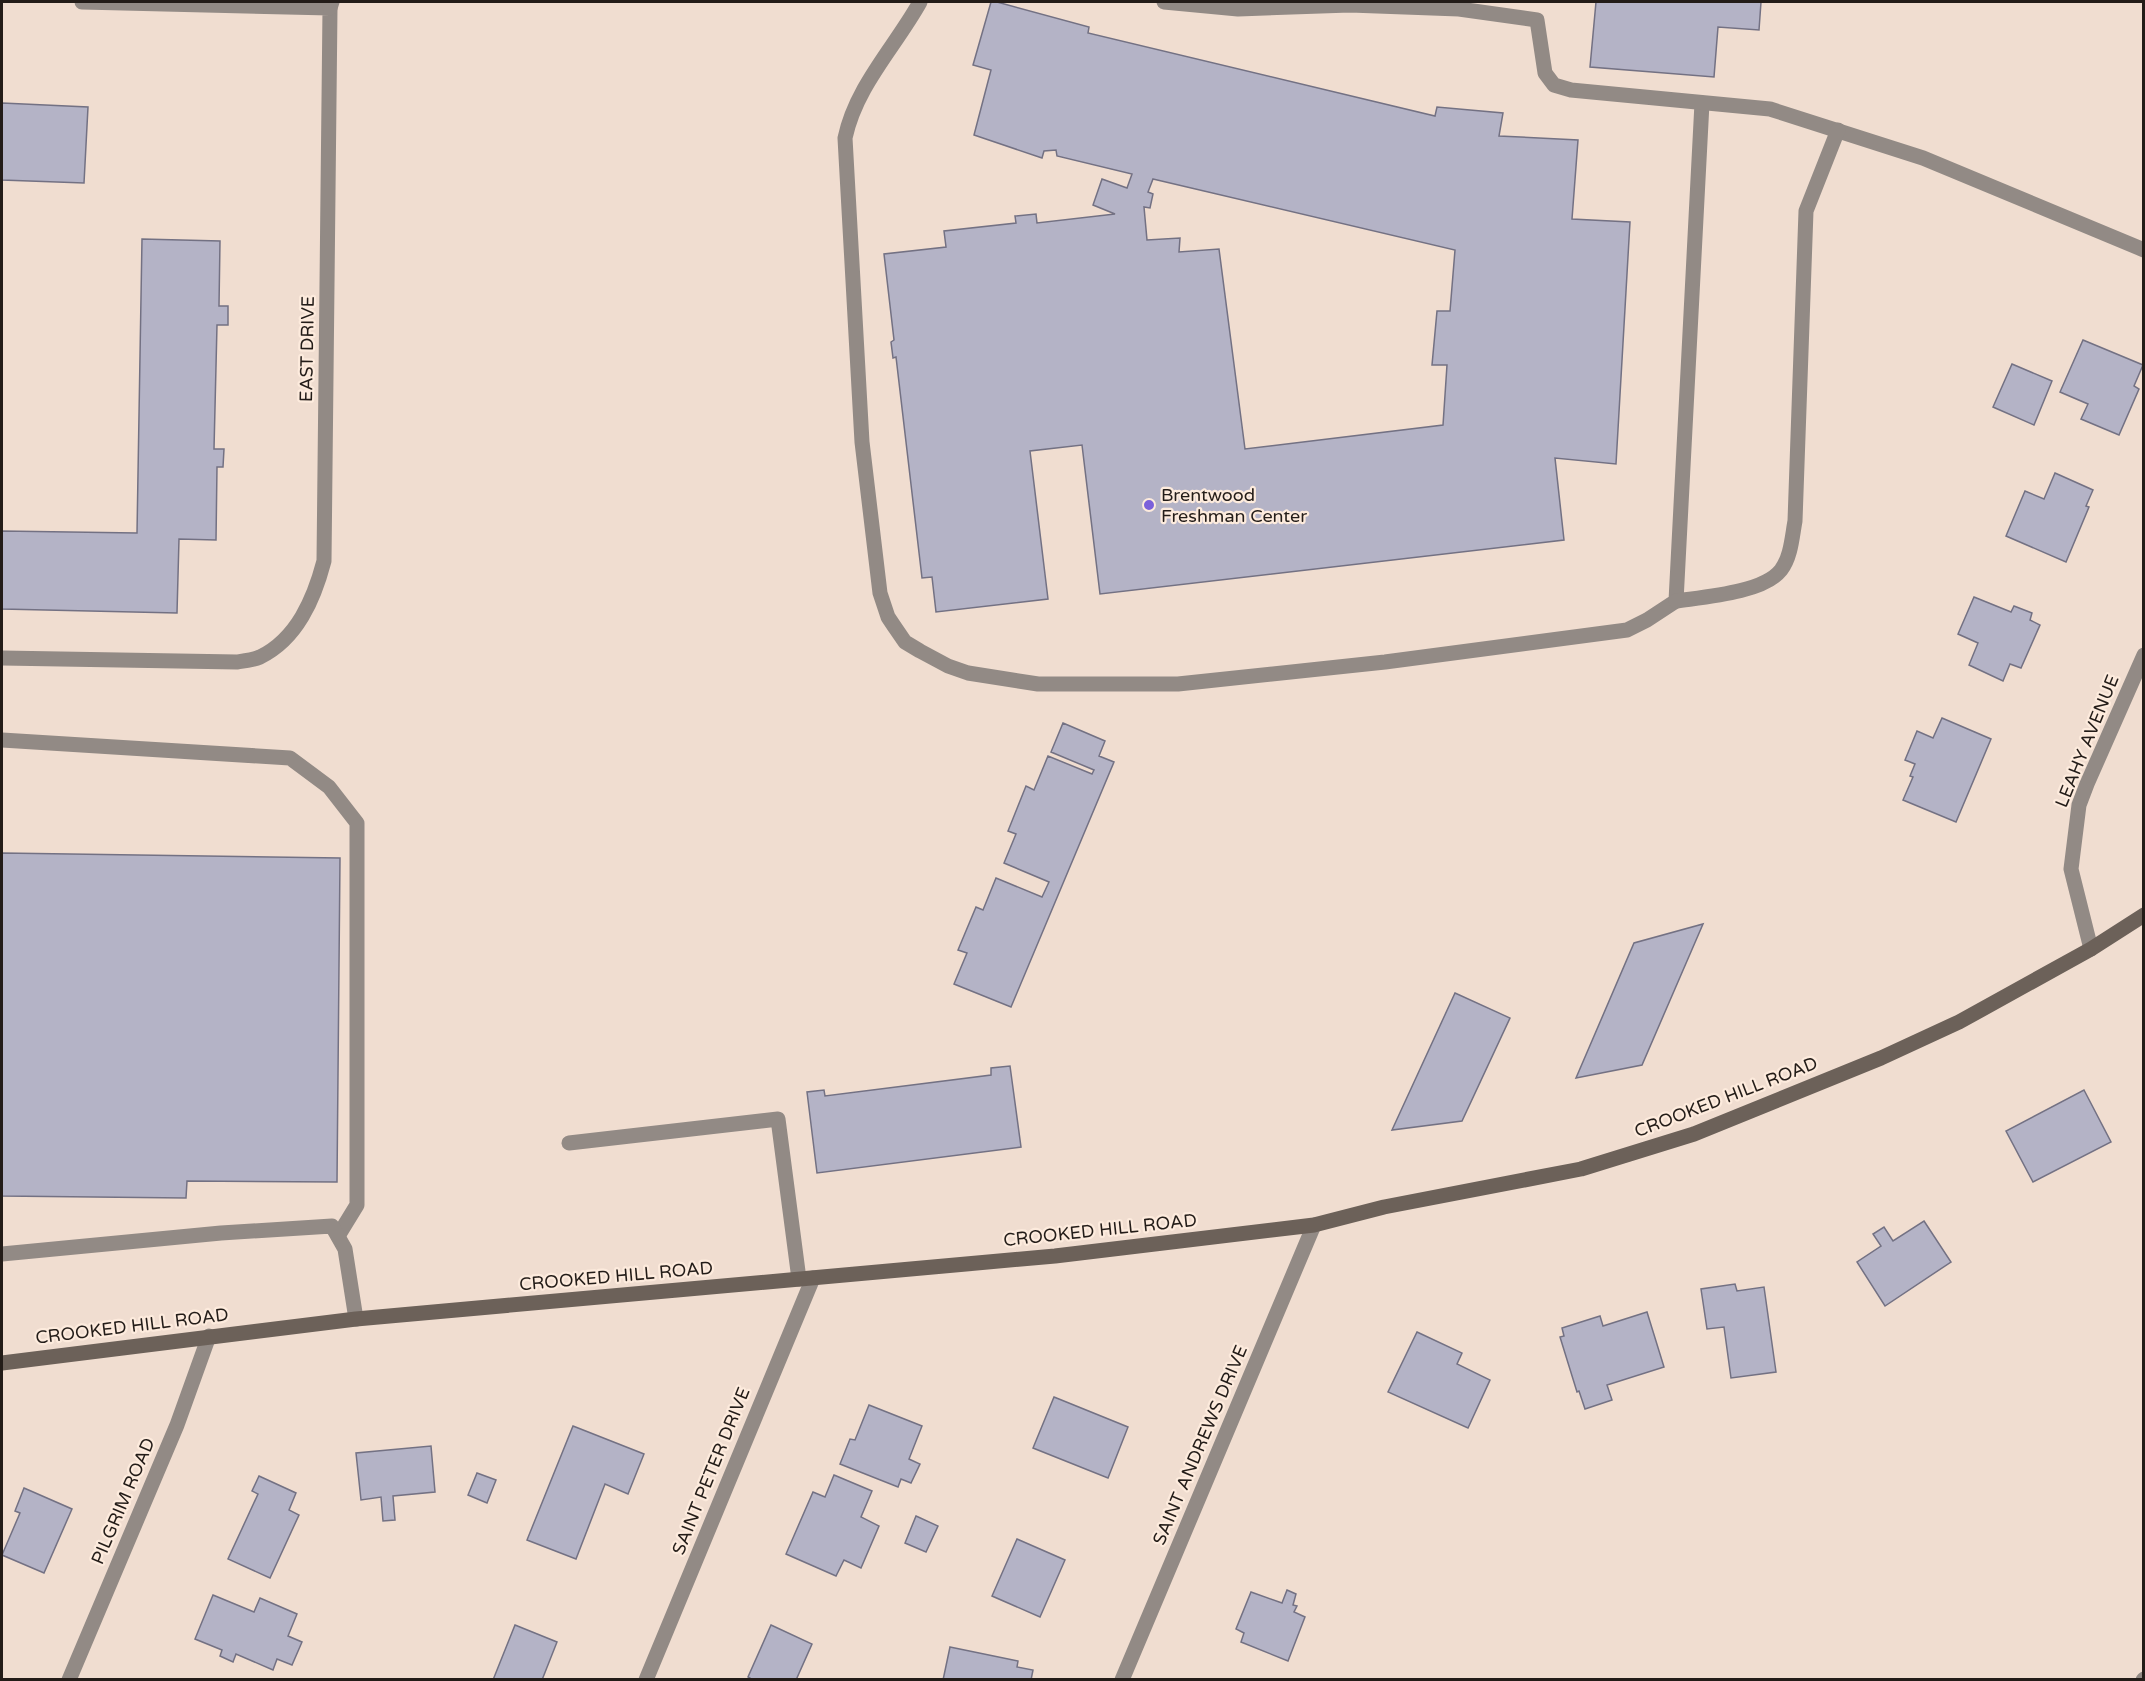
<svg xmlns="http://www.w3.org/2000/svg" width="2145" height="1681" font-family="'Varela Round',sans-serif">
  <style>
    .building { fill: #b4b3c6; stroke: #737183; stroke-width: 1.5; fill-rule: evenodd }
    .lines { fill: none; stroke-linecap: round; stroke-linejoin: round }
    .lane { stroke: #928a85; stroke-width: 15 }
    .street { stroke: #928a85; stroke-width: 15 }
    .secondary { stroke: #6c6159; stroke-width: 15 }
    .poi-dot { fill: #7b60da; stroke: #fdebdd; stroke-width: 2 }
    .labels { text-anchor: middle; stroke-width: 4.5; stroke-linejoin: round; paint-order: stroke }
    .street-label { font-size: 18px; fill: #231c18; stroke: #fdebdd }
    .poi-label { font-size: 18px; fill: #231c18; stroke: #fdebdd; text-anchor: start }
  </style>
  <rect width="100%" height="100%" fill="#f0ddd0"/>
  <!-- building -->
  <g class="building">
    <path d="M991 2H997L1089 27 1088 33 1435 116 1437 107 1503 113 1499 136 1578 140 1572 219 1630 222 1616 464 1555 458 1564 540 1100 594 1082 445 1030 451 1048 599 936 612 932 577 922 578 896 357 893 358 891 342 894 340 884 254 946 247 944 231 1016 223 1015 216 1036 214 1037 223 1115 214 1093 205 1102 179 1127 188 1132 174 1057 156 1056 150 1044 151 1042 158 974 135 991 70 973 65ZM1153 179 1455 250 1450 311H1437L1432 365H1447L1443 425 1245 449 1219 249 1179 252 1180 238 1147 240 1144 207 1150 208 1153 194 1148 192Z"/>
    <polygon points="1596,2 1761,2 1759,30 1718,27 1714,77 1590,67"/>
    <polygon points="2,103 88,107 84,183 2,180"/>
    <polygon points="142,239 220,241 219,306 228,306 228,325 217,325 214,449 224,449 223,467 217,467 216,540 179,539 177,613 2,609 2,531 137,533"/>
    <polygon points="2083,340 2143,365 2134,386 2139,389 2119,435 2081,419 2088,404 2060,392"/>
    <polygon points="2012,364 2052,381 2034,425 1993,407"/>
    <polygon points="2055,473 2093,490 2086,506 2089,507 2066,562 2006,536 2025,491 2044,499"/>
    <polygon points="1974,597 2011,612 2014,606 2032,613 2030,620 2040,625 2021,668 2010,664 2003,681 1969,665 1978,643 1958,634"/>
    <polygon points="1942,718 1991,739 1956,822 1903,800 1913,777 1910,776 1915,764 1905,760 1917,731 1933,738"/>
    <polygon points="1063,723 1105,741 1099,756 1114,762 1011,1007 954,984 967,953 958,950 976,907 983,910 996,878 1042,897 1049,882 1004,863 1016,834 1008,831 1026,786 1034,790 1048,756 1092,774 1094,770 1051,752"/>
    <polygon points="2,853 340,858 337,1182 187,1181 186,1198 2,1196"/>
    <polygon points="1703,924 1642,1065 1576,1078 1634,943"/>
    <polygon points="1455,993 1510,1018 1462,1121 1392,1130"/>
    <polygon points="1010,1066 1021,1147 817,1173 807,1092 824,1090 825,1096 991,1075 991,1068"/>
    <polygon points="2084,1090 2111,1142 2033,1182 2006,1131"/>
    <polygon points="1924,1221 1951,1262 1885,1306 1857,1262 1881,1246 1873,1234 1884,1227 1893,1241"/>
    <polygon points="1735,1284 1737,1291 1764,1287 1776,1372 1731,1378 1724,1327 1707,1329 1701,1289"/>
    <polygon points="1647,1312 1664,1367 1607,1385 1612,1400 1585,1409 1579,1391 1577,1392 1560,1337 1564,1336 1562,1328 1600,1316 1603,1326"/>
    <polygon points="1417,1332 1462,1353 1457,1364 1490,1380 1468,1428 1388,1392"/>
    <polygon points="1054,1397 1128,1427 1108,1478 1033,1448"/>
    <polygon points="869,1405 922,1426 909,1459 920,1464 911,1483 901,1479 898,1487 840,1464 850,1439 855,1440"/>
    <polygon points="573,1426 644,1454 628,1494 605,1484 576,1559 527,1540"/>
    <polygon points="431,1446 435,1492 393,1496 395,1520 383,1521 381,1497 361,1500 356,1453"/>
    <polygon points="477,1473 496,1480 487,1503 468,1495"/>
    <polygon points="834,1475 872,1491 861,1517 879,1526 861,1568 844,1560 836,1576 786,1554 813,1492 825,1497"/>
    <polygon points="259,1476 296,1493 289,1510 299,1515 270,1578 228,1559 258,1494 252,1491"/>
    <polygon points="24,1488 72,1509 44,1573 2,1555 20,1513 15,1511"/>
    <polygon points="916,1516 938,1526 926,1552 905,1543"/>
    <polygon points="1017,1539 1065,1560 1040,1617 992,1596"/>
    <polygon points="1287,1590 1296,1594 1293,1605 1297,1606 1294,1612 1305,1617 1288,1661 1241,1642 1244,1633 1236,1629 1251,1592 1282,1603"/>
    <polygon points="213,1595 254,1612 260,1598 297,1614 288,1636 302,1642 292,1665 277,1659 273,1670 236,1654 233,1662 220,1656 222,1650 195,1639"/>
    <polygon points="515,1625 557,1642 542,1680 493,1680"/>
    <polygon points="771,1625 812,1644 796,1680 753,1680 748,1677"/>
    <polygon points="950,1647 1018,1661 1017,1667 1033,1670 1031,1680 943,1680"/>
  </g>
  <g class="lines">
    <!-- lane -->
    <g class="lane">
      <path d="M920 2C895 47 856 86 845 138L862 442 880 593 888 617 894 626 905 642 920 651 948 666 968 673 1038 684H1178L1385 662 1627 630 1647 620 1676 601 1702 103"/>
      <polyline points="1164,2 1238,9 1350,5 1459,9 1537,20 1545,73 1554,85 1571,90 1770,109 1923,158 2144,250"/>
      <path d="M1676 601C1703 597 1763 593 1781 570 1791 557 1792 537 1795 521L1806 211 1838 130"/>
      <path d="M2 658 237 662C244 661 253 660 260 657 297 639 314 599 324 561L330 8 82 2"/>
      <polyline points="2,740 290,758 329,787 357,823 357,1205 338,1236"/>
      <polyline points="569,1143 778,1119 799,1279"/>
      <polyline points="2,1254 221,1233 332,1226 345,1249 356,1319"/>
    </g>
    <!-- street -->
    <g class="street">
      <polyline points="330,8 332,2"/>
      <polyline points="2091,949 2071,869 2079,805 2087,784 2144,655"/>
      <polyline points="69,1680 177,1425 209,1336"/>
      <polyline points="646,1680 813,1278"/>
      <polyline points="1122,1680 1314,1225"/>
      <polyline points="2143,1680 2144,1679"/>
    </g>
    <!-- secondary -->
    <polyline class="secondary" points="2,1363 356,1319 1055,1256 1314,1225 1384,1207 1581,1169 1694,1134 1881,1058 1959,1022 2091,949 2144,915"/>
  </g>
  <!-- markers -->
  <circle class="poi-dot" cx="1149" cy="505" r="6"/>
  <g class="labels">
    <!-- street labels -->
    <g class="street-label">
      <text transform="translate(307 349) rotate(-89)" y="6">EAST DRIVE</text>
      <text transform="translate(2087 741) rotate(-68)" y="6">LEAHY AVENUE</text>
      <text transform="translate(1726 1097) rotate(-21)" y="6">CROOKED HILL ROAD</text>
      <text transform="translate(1100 1230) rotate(-6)" y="6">CROOKED HILL ROAD</text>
      <text transform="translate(616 1276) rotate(-5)" y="6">CROOKED HILL ROAD</text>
      <text transform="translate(132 1326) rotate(-7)" y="6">CROOKED HILL ROAD</text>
      <text transform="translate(1200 1445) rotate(-67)" y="6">SAINT ANDREWS DRIVE</text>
      <text transform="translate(711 1471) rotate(-68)" y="6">SAINT PETER DRIVE</text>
      <text transform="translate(123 1501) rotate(-67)" y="6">PILGRIM ROAD</text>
    </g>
    <!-- poi labels -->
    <g class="poi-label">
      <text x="1161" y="501">Brentwood<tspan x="1161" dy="21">Freshman Center</tspan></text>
    </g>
  </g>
  <!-- border -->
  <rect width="2145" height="1681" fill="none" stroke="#231c18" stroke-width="6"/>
</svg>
